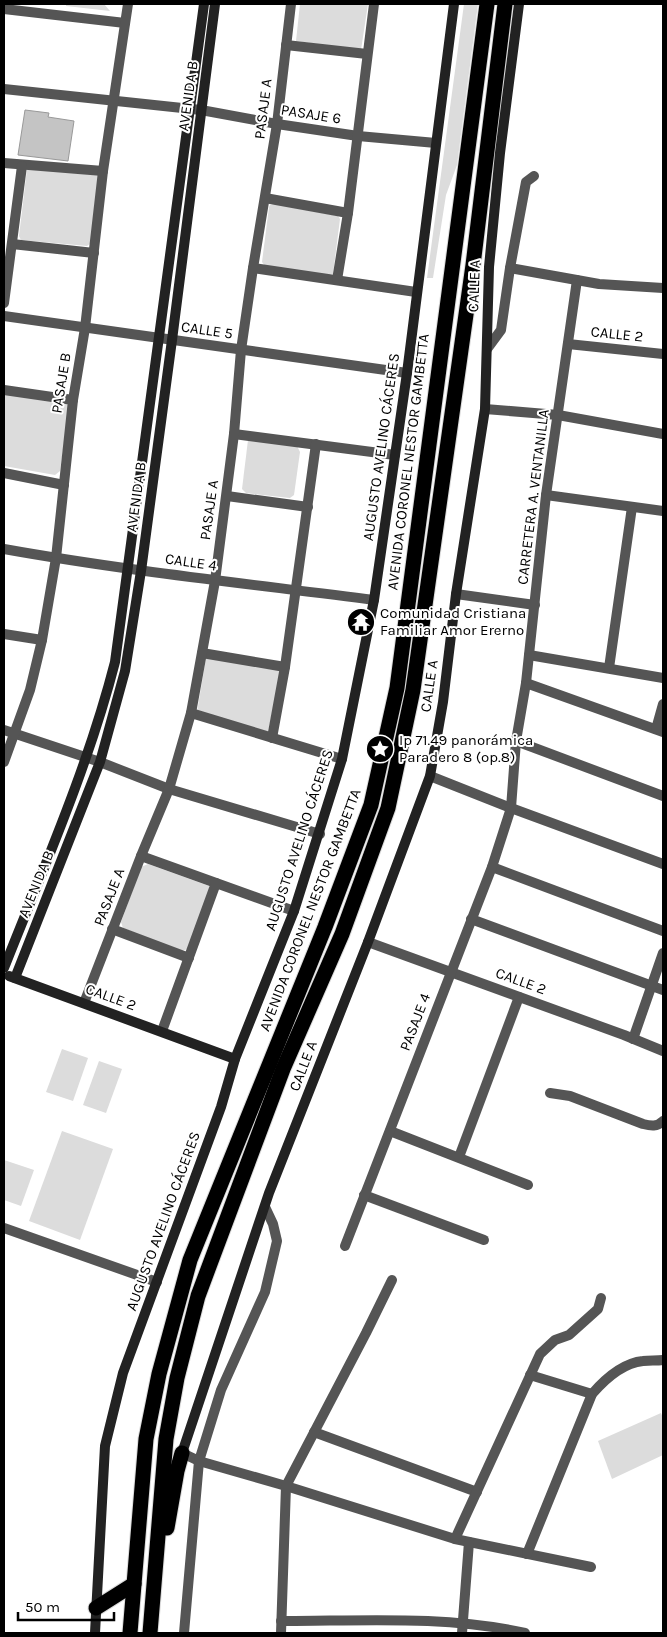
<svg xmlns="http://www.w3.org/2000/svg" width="667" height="1637" font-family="Karla,sans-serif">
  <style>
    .green { fill: #dcdcdc }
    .building { fill: #c4c4c4; stroke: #999 }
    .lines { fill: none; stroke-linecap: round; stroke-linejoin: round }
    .highway-casing { stroke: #dbdbdb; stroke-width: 17 }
    .street { stroke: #555; stroke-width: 10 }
    .secondary { stroke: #222; stroke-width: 10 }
    .highway { stroke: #000; stroke-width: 15 }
    .labels { text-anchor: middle; stroke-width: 4; stroke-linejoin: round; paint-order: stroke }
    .street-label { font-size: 15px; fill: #000; stroke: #fff }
    .poi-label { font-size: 15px; fill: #000; stroke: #fff; text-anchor: start }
  </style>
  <rect width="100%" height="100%" fill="#fff"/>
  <!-- green -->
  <g class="green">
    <polygon points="66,4 104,4 110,11 66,6"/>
    <polygon points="300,4 368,4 361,50 296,41"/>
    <polygon points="464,4 478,4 457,165 446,195 433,278 427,278"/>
    <polygon points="27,169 98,175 91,243 87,246 21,240 19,236"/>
    <polygon points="275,204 338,216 340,219 333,274 327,275 265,266 262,262 269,207 270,205"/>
    <polygon points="4,394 65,402 69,406 60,471 55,475 4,466"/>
    <polygon points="248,440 297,446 300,452 294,495 290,498 246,493 242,489"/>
    <polygon points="206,658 279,670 280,674 268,732 197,712"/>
    <polygon points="148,864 209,886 210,890 188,949 181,951 123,928 121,922 141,867"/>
    <polygon points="62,1049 88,1058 73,1101 46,1092"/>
    <polygon points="99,1061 122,1069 106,1113 83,1105"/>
    <polygon points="62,1131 113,1149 80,1240 29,1221"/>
    <polygon points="4,1160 34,1170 21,1206 4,1200"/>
    <polygon points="661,1413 663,1418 663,1455 612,1479 598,1441"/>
  </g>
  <!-- building -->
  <polygon class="building" points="25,110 49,113 48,117 74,121 68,161 18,155"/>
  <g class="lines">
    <defs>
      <g id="highway">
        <polyline points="167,1528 177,1471 182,1453"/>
        <polyline points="96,1608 134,1584"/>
        <polyline points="130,1633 146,1439 159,1374 190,1260 325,927 371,805 397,688 487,4"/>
        <polyline points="150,1633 166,1439 177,1378 198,1296 283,1069 342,934 388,808 413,690 473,265 505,4"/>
      </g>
    </defs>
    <!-- highway casing -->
    <use href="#highway" class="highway-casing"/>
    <!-- street -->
    <g class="street">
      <polyline points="4,9 125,23"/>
      <polyline points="286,45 367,54"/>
      <polyline points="4,89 201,110 277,124 358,136 436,143"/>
      <polyline points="4,163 103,171"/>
      <polyline points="265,198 348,213"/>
      <polyline points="12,244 94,253"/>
      <polyline points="253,268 416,292"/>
      <polyline points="510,268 599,284 663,288"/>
      <polyline points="337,280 348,213 374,4"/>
      <polyline points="4,303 22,166"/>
      <polyline points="4,316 407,373"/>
      <polyline points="568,344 663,354"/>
      <polyline points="487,349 501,330 510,268 526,182 534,176"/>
      <polyline points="4,390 73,400"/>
      <polyline points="485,409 558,415 663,434"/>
      <polyline points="234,434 395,455"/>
      <polyline points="4,473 64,485"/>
      <polyline points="546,495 663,511"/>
      <polyline points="227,496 308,507"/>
      <path d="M4 549C127 571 251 584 374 600"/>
      <polyline points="456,594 535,605"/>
      <polyline points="4,634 42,640"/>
      <polyline points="202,653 285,667"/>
      <polyline points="529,655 663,678"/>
      <polyline points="609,668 632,507"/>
      <polyline points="526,683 663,732"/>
      <polyline points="191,713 342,759"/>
      <polyline points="656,729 663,704"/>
      <polyline points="4,730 100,762 169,789 320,834"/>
      <polyline points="272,738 285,667 316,444"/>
      <polyline points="516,741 663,796"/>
      <polyline points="4,762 30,690 42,640 56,558 73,400 85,328 103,171 128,4"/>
      <polyline points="430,776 511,808 663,864"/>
      <polyline points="141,856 294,911"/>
      <polyline points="492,867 663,931"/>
      <polyline points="471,919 663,990"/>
      <polyline points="112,929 189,958"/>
      <polyline points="368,942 624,1035 663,1051"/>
      <polyline points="84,1003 141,856 169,789 191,713 215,581 234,434 241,350 253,268 277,124 291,4"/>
      <polyline points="162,1031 216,883"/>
      <polyline points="633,1039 663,953"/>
      <path d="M550 1093 570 1096 643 1124C651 1126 657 1127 663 1121"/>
      <polyline points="390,1131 528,1185"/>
      <polyline points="459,1157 519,997"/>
      <polyline points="364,1195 484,1240"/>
      <polyline points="4,1228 157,1282"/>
      <polyline points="345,1246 492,867 511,808 516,741 526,683 546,495 577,280"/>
      <polyline points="530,1375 592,1394"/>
      <polyline points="314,1432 477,1492"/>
      <polyline points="182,1453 199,1461 286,1486 455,1539 591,1567"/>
      <polyline points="455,1539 540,1354 555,1340 569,1335 598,1309 601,1298"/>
      <path d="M527 1554 592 1394C605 1379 623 1363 643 1361 650 1360 656 1361 663 1360"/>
      <path d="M281 1621C362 1621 445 1615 525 1633"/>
      <polyline points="184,1633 199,1461 221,1390 265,1292 277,1241 273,1224 265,1207"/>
      <polyline points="281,1633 286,1486 366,1333 392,1280"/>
      <polyline points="462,1633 469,1542"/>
    </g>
    <!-- secondary -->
    <g class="secondary">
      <path d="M4 968C44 867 88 767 115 662L204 4"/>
      <polyline points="9,976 235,1059"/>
      <polyline points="15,978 100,762 125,671 141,571 172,340 215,4"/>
      <polyline points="182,1453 269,1193 368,942 430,776 443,702 456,594 485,409 489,267 500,153 519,4"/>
      <polyline points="95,1633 105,1446 123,1373 221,1107 235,1059 294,911 342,759 374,600 407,373 454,4"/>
    </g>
    <!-- highway -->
    <use href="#highway" class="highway"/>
  </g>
  <!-- icons -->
  <defs>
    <symbol id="temple-disc" viewBox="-11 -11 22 22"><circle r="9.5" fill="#000" stroke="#fff"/><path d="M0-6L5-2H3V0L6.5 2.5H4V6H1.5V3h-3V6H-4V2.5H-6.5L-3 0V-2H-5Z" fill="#fff"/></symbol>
    <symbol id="sight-disc" viewBox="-11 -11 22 22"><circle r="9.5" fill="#000" stroke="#fff"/><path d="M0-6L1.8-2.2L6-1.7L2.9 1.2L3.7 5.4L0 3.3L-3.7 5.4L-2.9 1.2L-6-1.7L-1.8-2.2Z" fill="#fff"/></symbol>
  </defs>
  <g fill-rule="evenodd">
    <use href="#temple-disc" x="345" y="606" width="32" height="32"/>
    <use href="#sight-disc" x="364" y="733" width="32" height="32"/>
  </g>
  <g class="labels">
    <!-- street labels -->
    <g class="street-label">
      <text transform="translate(188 96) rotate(-82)" y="5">AVENIDA B</text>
      <text transform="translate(263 109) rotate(-83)" y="5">PASAJE A</text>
      <text transform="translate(311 114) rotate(9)" y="5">PASAJE 6</text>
      <text transform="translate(474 286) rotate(-88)" y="5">CALLE A</text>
      <text transform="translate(207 330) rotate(8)" y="5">CALLE 5</text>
      <text transform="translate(617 334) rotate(6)" y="5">CALLE 2</text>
      <text transform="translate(61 383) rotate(-81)" y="5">PASAJE B</text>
      <text transform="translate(381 447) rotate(-82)" y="5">AUGUSTO AVELINO CÁCERES</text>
      <text transform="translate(408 462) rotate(-83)" y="5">AVENIDA CORONEL NESTOR GAMBETTA</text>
      <text transform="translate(136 497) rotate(-82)" y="5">AVENIDA B</text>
      <text transform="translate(533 497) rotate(-83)" y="5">CARRETERA A. VENTANILLA</text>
      <text transform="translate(209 510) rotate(-82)" y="5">PASAJE A</text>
      <text transform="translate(191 562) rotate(8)" y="5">CALLE 4</text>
      <text transform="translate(429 686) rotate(-82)" y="5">CALLE A</text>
      <text transform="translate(299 840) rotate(-72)" y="5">AUGUSTO AVELINO CÁCERES</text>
      <text transform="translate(36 884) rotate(-68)" y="5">AVENIDA B</text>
      <text transform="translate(109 897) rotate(-69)" y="5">PASAJE A</text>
      <text transform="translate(310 910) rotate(-69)" y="5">AVENIDA CORONEL NESTOR GAMBETTA</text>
      <text transform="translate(521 981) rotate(20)" y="5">CALLE 2</text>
      <text transform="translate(111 997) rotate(20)" y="5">CALLE 2</text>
      <text transform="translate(415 1022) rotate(-69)" y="5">PASAJE 4</text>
      <text transform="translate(303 1066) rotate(-69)" y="5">CALLE A</text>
      <text transform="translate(163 1221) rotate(-70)" y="5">AUGUSTO AVELINO CÁCERES</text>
    </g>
    <!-- poi labels -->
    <g class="poi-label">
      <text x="380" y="618">Comunidad Cristiana<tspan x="380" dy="17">Familiar Amor Ererno</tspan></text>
      <text x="399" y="745">Ip 71.49 panorámica<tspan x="399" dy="17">Paradero 8 (op.8)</tspan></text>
    </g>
  </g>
  <!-- border -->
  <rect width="667" height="1637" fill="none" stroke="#000000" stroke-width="10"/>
  <!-- scale -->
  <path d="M18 1612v8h96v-8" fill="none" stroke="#000000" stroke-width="2.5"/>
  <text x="25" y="1612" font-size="15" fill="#000000" stroke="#ffffff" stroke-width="4" paint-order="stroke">50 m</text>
</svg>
